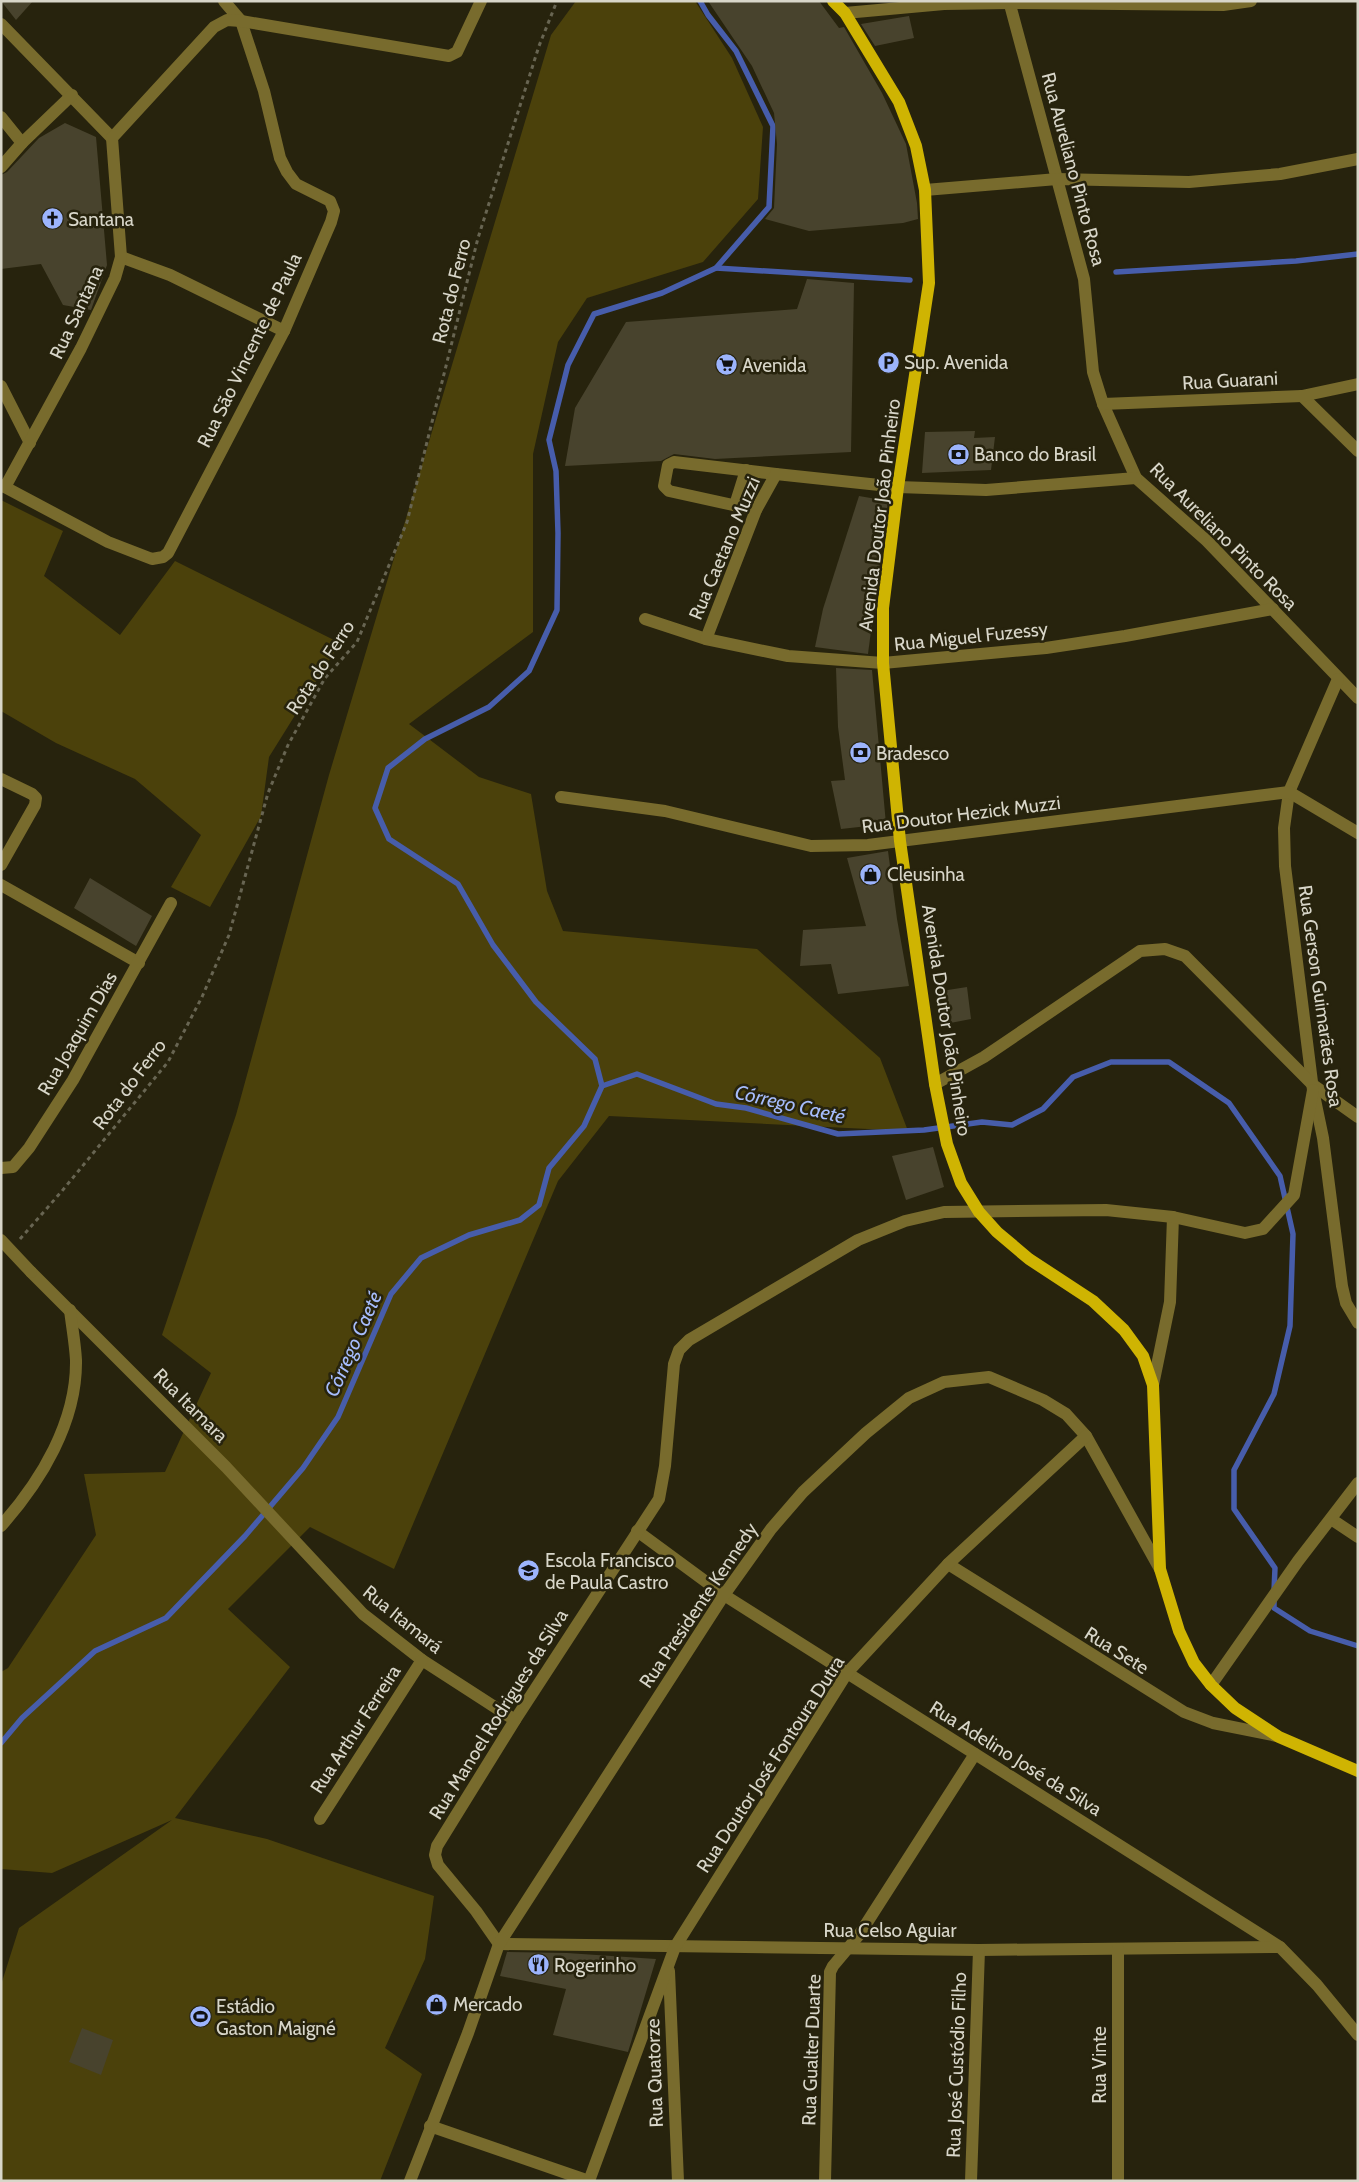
<svg xmlns="http://www.w3.org/2000/svg" width="1359" height="2182" font-family="Cabin,sans-serif">
  <style>
    .green { fill: #4b410b }
    .lines { fill: none; stroke-linecap: round; stroke-linejoin: round }
    .stream { stroke: #475dab; stroke-width: 5.5 }
    .building { fill: #48432d }
    .path { stroke: #686552; stroke-width: 3; stroke-dasharray: 4 4; stroke-linecap: butt }
    .minor { stroke: #786b2d; stroke-width: 12 }
    .major { stroke: #cfb402; stroke-width: 12 }
    .minor-bridge { stroke: #786b2d; stroke-width: 12 }
    .labels { text-anchor: middle; stroke-width: 5; stroke-linejoin: round; paint-order: stroke }
    .street-label { font-size: 19px; fill: #d8d6c9; stroke: #27230d }
    .poi-label { font-size: 19px; fill: #d8d6c9; stroke: #27230d; text-anchor: start }
    .water-label { font-size: 20px; font-style: italic; fill: #a6bcfc; stroke: #27230d }
  </style>
  <rect width="100%" height="100%" fill="#27230d"/>
  <!-- green -->
  <g class="green">
    <polygon points="576,1 695,1 732,58 763,127 758,199 703,262 587,298 558,342 533,454 533,632 409,724 479,777 531,794 547,891 563,931 757,949 880,1058 908,1131 609,1116 558,1181 394,1569 310,1527 228,1609 290,1667 175,1818 267,1839 434,1896 425,1959 385,2048 422,2074 380,2181 1,2181 1,1985 19,1928 172,1820 52,1873 1,1869 1,1672 8,1668 96,1535 84,1474 165,1472 211,1373 162,1335 236,1115 329,775 551,35"/>
    <polygon points="1,500 63,531 44,576 120,635 175,561 340,643 269,757 261,816 210,907 171,887 201,835 135,779 56,743 1,711"/>
  </g>
  <g class="lines">
    <!-- stream -->
    <g class="stream">
      <polyline points="716,268 910,280"/>
      <polyline points="1116,272 1296,261 1358,254"/>
      <polyline points="602,1086 595,1059 536,1002 493,945 458,884 389,839 375,808 388,768 425,739 489,707 529,671 557,610 558,533 556,471 549,440 568,365 594,314 662,293 716,268 769,207 773,126 736,51 708,15 700,1"/>
      <polyline points="1274,1600 1274,1608 1310,1631 1358,1646"/>
      <polyline points="1,1743 22,1718 95,1651 166,1618 245,1536 303,1468 338,1417 391,1294 421,1258 469,1235 520,1220 539,1205 549,1168 584,1126 602,1086 637,1074 716,1104 746,1108 838,1134 924,1130 982,1122 1012,1125 1043,1109 1073,1077 1111,1062 1169,1062 1229,1103 1280,1176 1293,1234 1290,1326 1274,1394 1234,1470 1234,1509 1275,1568 1274,1591"/>
    </g>
  </g>
  <!-- building -->
  <g class="building">
    <polygon points="1,1 33,1 16,20"/>
    <polygon points="708,1 819,1 839,28 844,27 882,93 906,144 917,203 918,219 903,223 809,231 765,219 774,208 777,144 774,113 752,66"/>
    <polygon points="909,16 914,38 875,46 861,24"/>
    <polygon points="65,123 96,137 107,265 91,310 63,305 41,264 1,269 1,175 7,172 39,138"/>
    <polygon points="807,279 854,283 851,452 715,459 674,454 661,461 565,466 575,408 626,322 797,309"/>
    <polygon points="975,431 974,438 995,437 991,470 922,473 925,432"/>
    <polygon points="859,496 888,501 868,654 815,647 823,609"/>
    <polygon points="836,668 872,670 886,824 841,829 831,781 845,780 838,727"/>
    <polygon points="888,851 897,919 909,986 838,994 831,964 800,966 803,930 866,926 847,858"/>
    <polygon points="90,878 152,916 136,946 74,908"/>
    <polygon points="967,987 971,1019 940,1025 935,992"/>
    <polygon points="933,1147 944,1187 906,1200 892,1156"/>
    <polygon points="507,1952 567,1953 656,1959 628,2052 553,2035 566,1989 500,1976"/>
    <polygon points="82,2028 113,2040 101,2075 69,2062"/>
  </g>
  <g class="lines">
    <!-- path -->
    <polyline class="path" points="20,1239 62,1191 168,1062 202,997 229,935 268,793 288,745 325,678 357,642 407,522 478,238 539,46 557,1"/>
    <!-- minor -->
    <g class="minor">
      <polyline points="1009,1 1084,279 1093,372 1103,404 1136,478 1207,541 1358,698"/>
      <polyline points="845,13 944,4 1009,3 1223,5 1251,1"/>
      <polyline points="1,24 112,138"/>
      <polyline points="1,117 22,143"/>
      <polyline points="1,167 22,143 72,95"/>
      <polyline points="925,190 1057,179 1189,182 1280,174 1358,159"/>
      <polyline points="121,257 170,275 284,331"/>
      <polyline points="1,386 30,443"/>
      <polyline points="1302,396 1358,451"/>
      <polyline points="1103,404 1302,396 1358,384"/>
      <polyline points="1,485 108,542 152,559 163,557 168,553 284,331 331,222 334,211 330,201 296,184 287,172 280,158 264,91 241,21 224,1"/>
      <polyline points="5,487 81,348 115,278 121,257 112,138 214,27 227,20 241,21 449,56 457,52 481,1"/>
      <polyline points="735,505 746,470"/>
      <polyline points="756,510 669,491 664,486 668,465 674,462 776,474"/>
      <polyline points="645,619 706,639 788,656 883,663 1046,648 1125,636 1273,609"/>
      <polyline points="706,639 756,510 776,474 898,487 986,490 1136,478"/>
      <polyline points="1338,679 1289,792 1284,828 1285,866 1313,1090 1323,1138 1342,1286 1346,1303 1358,1323"/>
      <polyline points="1,779 32,794 36,798 35,805 1,865"/>
      <polyline points="561,797 665,811 811,846 868,845 1289,792 1358,833"/>
      <polyline points="1,885 139,963"/>
      <polyline points="935,1084 984,1057 1140,951 1165,949 1185,956 1313,1085 1358,1117"/>
      <polyline points="1,1168 13,1167 29,1148 73,1080 171,903"/>
      <polyline points="31,1272 226,1467 363,1614 422,1660 515,1720"/>
      <polyline points="1153,1385 1170,1302 1173,1217"/>
      <polyline points="1331,1519 1358,1537"/>
      <path d="M1 1526C41 1481 77 1422 76 1360 75 1343 72 1327 70 1310"/>
      <polyline points="637,1531 724,1595 1280,1947 1317,1985 1358,2035"/>
      <polyline points="948,1564 1184,1712 1213,1723 1277,1736"/>
      <polyline points="1211,1685 1298,1561 1358,1483"/>
      <polyline points="320,1819 422,1660"/>
      <polyline points="1280,1947 979,1950 499,1944 476,1911 438,1865 435,1855 437,1846 515,1720 659,1499 665,1466 674,1364 679,1350 689,1340 858,1240 905,1221 944,1212 1106,1210 1173,1217 1245,1233 1263,1229 1294,1195 1313,1090"/>
      <polyline points="669,1971 678,2181"/>
      <polyline points="430,2126 589,2181"/>
      <polyline points="410,2181 468,2033 499,1944 724,1595 771,1529 803,1492 866,1433 909,1398 944,1382 989,1377 1043,1400 1066,1414 1086,1436 1160,1569"/>
      <polyline points="589,2181 675,1947 847,1673 948,1564 1086,1436"/>
      <polyline points="825,2181 830,1972 833,1966 859,1935 975,1754"/>
      <polyline points="971,2181 979,1950"/>
      <polyline points="1118,2181 1118,1949"/>
    </g>
    <!-- major -->
    <polyline class="major" points="833,1 845,13 899,102 916,146 925,190 929,283 898,487 883,608 883,663 900,841 935,1084 947,1144 961,1183 979,1212 997,1232 1029,1259 1093,1301 1124,1330 1143,1356 1153,1385 1160,1569 1179,1631 1194,1663 1211,1685 1235,1708 1279,1737 1358,1771"/>
    <!-- minor-bridge -->
    <polyline class="minor-bridge" points="1,1240 31,1272"/>
  </g>
  <!-- icons -->
  <defs>
    <symbol id="church-disc" viewBox="-11 -11 22 22"><circle r="9.5" fill="#9cb4fd" stroke="#27230d"/><path d="M-1.2-6h2.4v3.5h3.3v2.4h-3.3V6h-2.4V-.1h-3.3v-2.4h3.3Z" fill="#111"/></symbol>
    <symbol id="parking-disc" viewBox="-11 -11 22 22"><circle r="9.5" fill="#9cb4fd" stroke="#27230d"/><path d="M-3.5-5.5H1a3.5 3.5 0 0 1 0 7H-1V5.5H-3.5ZM-1-3.4V-.6H.8a1.4 1.4 0 0 0 0-2.8Z" fill="#111"/></symbol>
    <symbol id="supermarket-disc" viewBox="-11 -11 22 22"><circle r="9.5" fill="#9cb4fd" stroke="#27230d"/><path d="M-6-5.5h2.5l.6 2H6L4.5 2H-2.5L-4.4-4H-6ZM-1.5 3.2a1.3 1.3 0 1 0 .1 0ZM3 3.2a1.3 1.3 0 1 0 .1 0Z" fill="#111"/></symbol>
    <symbol id="bank-disc" viewBox="-11 -11 22 22"><circle r="9.5" fill="#9cb4fd" stroke="#27230d"/><path d="M-6-4H6V4H-6ZM0-2.3a2.3 2.3 0 1 0 0 4.6a2.3 2.3 0 1 0 0-4.6Z" fill="#111"/></symbol>
    <symbol id="shop-disc" viewBox="-11 -11 22 22"><circle r="9.5" fill="#9cb4fd" stroke="#27230d"/><path d="M-5-2.5h2.3a2.7 3.5 0 0 1 5.4 0H5L5.5 6h-11ZM-1.5-2.5h3a1.5 2.3 0 0 0-3 0Z" fill="#111"/></symbol>
    <symbol id="school-disc" viewBox="-11 -11 22 22"><circle r="9.5" fill="#9cb4fd" stroke="#27230d"/><path d="M0-5L7-2L0 1L-7-2ZM-4 1L0 2.5L4 1V4Q0 6-4 4Z" fill="#111"/></symbol>
    <symbol id="restaurant-disc" viewBox="-11 -11 22 22"><circle r="9.5" fill="#9cb4fd" stroke="#27230d"/><path d="M-5-6h1v4h1v-4h1v4h1v-4h1v5L-1.5 .5V6h-2V.5L-5-1ZM5-6V6H3V1.5H1.5Q1.5-4 5-6Z" fill="#111"/></symbol>
    <symbol id="stadium-disc" viewBox="-11 -11 22 22"><circle r="9.5" fill="#9cb4fd" stroke="#27230d"/><path d="M0-5a6.5 5 0 1 0 0 10a6.5 5 0 1 0 0-10ZM-3.5-1.8h7v3.6h-7Z" fill="#111"/></symbol>
  </defs>
  <g fill-rule="evenodd">
    <use href="#church-disc" x="40" y="206" width="25" height="25"/>
    <use href="#parking-disc" x="876" y="350" width="25" height="25"/>
    <use href="#supermarket-disc" x="714" y="352" width="25" height="25"/>
    <use href="#bank-disc" x="946" y="442" width="25" height="25"/>
    <use href="#bank-disc" x="848" y="740" width="25" height="25"/>
    <use href="#shop-disc" x="858" y="862" width="25" height="25"/>
    <use href="#school-disc" x="516" y="1558" width="25" height="25"/>
    <use href="#restaurant-disc" x="526" y="1952" width="25" height="25"/>
    <use href="#shop-disc" x="424" y="1992" width="25" height="25"/>
    <use href="#stadium-disc" x="188" y="2004" width="25" height="25"/>
  </g>
  <g class="labels">
    <!-- street labels -->
    <g class="street-label">
      <text transform="translate(1074 169) rotate(75)" y="7">Rua Aureliano Pinto Rosa</text>
      <text transform="translate(451 291) rotate(-76)" y="7">Rota do Ferro</text>
      <text transform="translate(76 312) rotate(-65)" y="7">Rua Santana</text>
      <text transform="translate(249 350) rotate(-64)" y="7">Rua São Vincente de Paula</text>
      <text transform="translate(1230 380) rotate(-3)" y="7">Rua Guarani</text>
      <text transform="translate(879 515) rotate(-83)" y="7">Avenida Doutor João Pinheiro</text>
      <text transform="translate(1224 536) rotate(45)" y="7">Rua Aureliano Pinto Rosa</text>
      <text transform="translate(724 548) rotate(-67)" y="7">Rua Caetano Muzzi</text>
      <text transform="translate(971 636) rotate(-6)" y="7">Rua Miguel Fuzessy</text>
      <text transform="translate(320 667) rotate(-57)" y="7">Rota do Ferro</text>
      <text transform="translate(961 814) rotate(-7)" y="7">Rua Doutor Hezick Muzzi</text>
      <text transform="translate(1321 996) rotate(82)" y="7">Rua Gerson Guimarães Rosa</text>
      <text transform="translate(947 1020) rotate(81)" y="7">Avenida Doutor João Pinheiro</text>
      <text transform="translate(77 1033) rotate(-60)" y="7">Rua Joaquim Dias</text>
      <text transform="translate(129 1084) rotate(-53)" y="7">Rota do Ferro</text>
      <text transform="translate(191 1405) rotate(45)" y="7">Rua Itamara</text>
      <text transform="translate(698 1605) rotate(-56)" y="7">Rua Presidente Kennedy</text>
      <text transform="translate(403 1619) rotate(39)" y="7">Rua Itamará</text>
      <text transform="translate(1117 1650) rotate(32)" y="7">Rua Sete</text>
      <text transform="translate(498 1714) rotate(-58)" y="7">Rua Manoel Rodrigues da Silva</text>
      <text transform="translate(355 1729) rotate(-57)" y="7">Rua Arthur Ferreira</text>
      <text transform="translate(1016 1758) rotate(32)" y="7">Rua Adelino José da Silva</text>
      <text transform="translate(770 1764) rotate(-57)" y="7">Rua Doutor José Fontoura Dutra</text>
      <text x="890" y="1937">Rua Celso Aguiar</text>
      <text transform="translate(811 2050) rotate(-88)" y="7">Rua Gualter Duarte</text>
      <text transform="translate(956 2065) rotate(-88)" y="7">Rua José Custódio Filho</text>
      <text transform="translate(1099 2065) rotate(-90)" y="7">Rua Vinte</text>
      <text transform="translate(654 2073) rotate(-92)" y="7">Rua Quatorze</text>
    </g>
    <!-- poi labels -->
    <g class="poi-label">
      <text x="68" y="226">Santana</text>
      <text x="904" y="369">Sup. Avenida</text>
      <text x="742" y="372">Avenida</text>
      <text x="974" y="461">Banco do Brasil</text>
      <text x="876" y="760">Bradesco</text>
      <text x="887" y="881">Cleusinha</text>
      <text x="545" y="1567">Escola Francisco<tspan x="545" dy="22">de Paula Castro</tspan></text>
      <text x="554" y="1972">Rogerinho</text>
      <text x="453" y="2011">Mercado</text>
      <text x="216" y="2013">Estádio<tspan x="216" dy="22">Gaston Maigné</tspan></text>
    </g>
    <!-- water labels -->
    <g class="water-label">
      <text transform="translate(790 1104) rotate(13)" y="7">Córrego Caeté</text>
      <text transform="translate(353 1344) rotate(-66)" y="7">Córrego Caeté</text>
    </g>
  </g>
  <!-- border -->
  <rect width="1359" height="2182" fill="none" stroke="#d8d6c9" stroke-width="5"/>
</svg>
